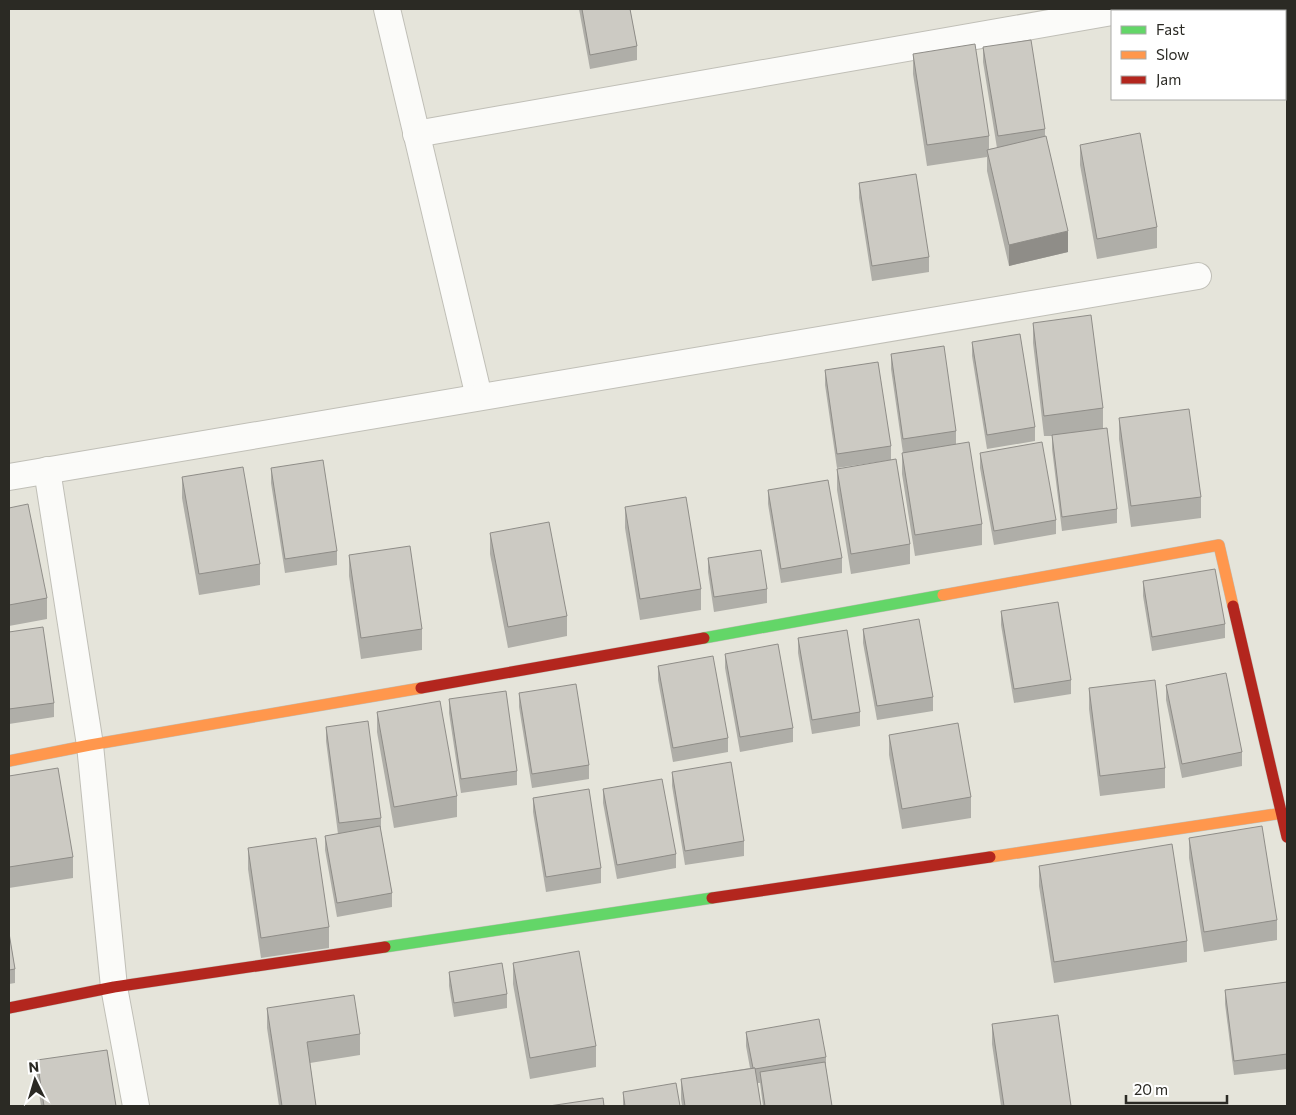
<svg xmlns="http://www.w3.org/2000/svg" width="1296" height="1115" font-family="Commissioner,sans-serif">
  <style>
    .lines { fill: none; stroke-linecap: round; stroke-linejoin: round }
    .street-casing { stroke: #c0bfb7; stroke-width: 28 }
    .fast-casing { stroke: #c0bfb7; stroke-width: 12 }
    .slow-casing { stroke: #c0bfb7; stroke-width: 12 }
    .jam-casing { stroke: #c0bfb7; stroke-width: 12 }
    .street { stroke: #fbfbf9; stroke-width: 26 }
    .fast { stroke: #63d668; stroke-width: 11 }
    .slow { stroke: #ff974d; stroke-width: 11 }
    .jam { stroke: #b3261e; stroke-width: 11 }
    .wall { fill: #afaea8 }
    .shaded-wall { fill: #8f8d88 }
    .building { fill: #cccac3; stroke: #8f8d88 }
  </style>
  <rect width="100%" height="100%" fill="#e5e4da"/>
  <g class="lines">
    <defs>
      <g id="street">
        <polyline points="387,9 479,397"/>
        <polyline points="416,134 1112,12"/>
        <polyline points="47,470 90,745 114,987 136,1106"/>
        <polyline points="9,477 1198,276"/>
      </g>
      <g id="fast">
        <polyline points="704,638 943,595"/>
        <polyline points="385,947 712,898"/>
      </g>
      <g id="slow">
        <polyline points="943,595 1219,545 1233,606"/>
        <polyline points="9,761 90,745 421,688"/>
        <polyline points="990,857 1283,813"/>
      </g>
      <g id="jam">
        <polyline points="1233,606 1287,837"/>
        <polyline points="421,688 704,638"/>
        <polyline points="712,898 990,857"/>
        <polyline points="9,1008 114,987 385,947"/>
      </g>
    </defs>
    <!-- street casing -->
    <use href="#street" class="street-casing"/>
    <!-- fast casing -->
    <use href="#fast" class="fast-casing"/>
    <!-- slow casing -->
    <use href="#slow" class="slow-casing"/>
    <!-- jam casing -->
    <use href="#jam" class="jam-casing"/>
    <!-- street -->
    <use href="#street" class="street"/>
    <!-- fast -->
    <use href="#fast" class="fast"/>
    <!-- slow -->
    <use href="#slow" class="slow"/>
    <!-- jam -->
    <use href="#jam" class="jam"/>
  </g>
  <!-- wall -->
  <g class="wall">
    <polygon points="579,9 630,9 637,46 637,60 590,69"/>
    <polygon points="983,47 1045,129 1045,136 1068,252 1009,266 987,171 987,157 927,166 913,74 913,54 989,136 989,149 997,148 983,62"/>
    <polygon points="1080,145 1157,227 1157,248 1097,259 1080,165"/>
    <polygon points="859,183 929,257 929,272 872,281 859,198"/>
    <polygon points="1033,323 1103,408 1103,428 1117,509 1117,523 1062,531 1052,449 1052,436 1044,436 1033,343"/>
    <polygon points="972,342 1035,427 1035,441 987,449 972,356"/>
    <polygon points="891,354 956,431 956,444 982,524 982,545 915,556 902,474 902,453 903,453 891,369"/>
    <polygon points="825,370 891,446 891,460 837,468 825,385"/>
    <polygon points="1119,418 1201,497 1201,518 1131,527 1119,439"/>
    <polygon points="980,453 1056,520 1056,534 994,545 980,468"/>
    <polygon points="271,468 337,551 337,565 285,573 271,483"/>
    <polygon points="837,469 910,544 910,564 851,574 837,490"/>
    <polygon points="182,477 260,564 260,585 199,595 182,498"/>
    <polygon points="768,490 842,558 842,573 781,583 768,504"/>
    <polygon points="625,507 701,589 701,610 640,620 625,528"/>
    <polygon points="9,508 47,598 47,619 9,626"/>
    <polygon points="490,533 567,616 567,636 508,648 490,554"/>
    <polygon points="349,555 422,629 422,650 361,659 349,576"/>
    <polygon points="708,558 767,589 767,603 714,612 708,572"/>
    <polygon points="1143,581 1225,624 1225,638 1152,651 1143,596"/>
    <polygon points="1001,611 1071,680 1071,694 1014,703 1001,625"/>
    <polygon points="863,629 933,697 933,711 877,720 863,643"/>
    <polygon points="9,632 54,703 54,717 9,724"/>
    <polygon points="798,638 860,712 860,726 812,734 798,653"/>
    <polygon points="725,654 793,728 793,742 740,752 725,668"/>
    <polygon points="658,666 728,738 728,752 673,762 658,680"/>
    <polygon points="1166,685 1242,752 1242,766 1182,778 1166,700"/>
    <polygon points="1089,688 1165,768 1165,788 1100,796 1089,709"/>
    <polygon points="519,693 589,765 589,779 532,788 519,707"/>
    <polygon points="449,699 517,771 517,785 461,793 449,713"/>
    <polygon points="377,712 457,796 457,817 394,828 377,732"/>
    <polygon points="326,727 381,818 381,832 392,893 392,907 337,917 325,850 325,836 338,834 326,741"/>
    <polygon points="889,735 971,797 971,818 902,829 889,755"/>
    <polygon points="672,772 744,841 744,856 685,865 672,786"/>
    <polygon points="9,776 73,857 73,878 9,888"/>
    <polygon points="603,789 676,854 676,868 617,879 603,803"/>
    <polygon points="533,798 601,868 601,883 546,892 533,812"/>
    <polygon points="1189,838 1277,920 1277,940 1204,952 1189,858"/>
    <polygon points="248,848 329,927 329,948 261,958 248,869"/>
    <polygon points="1039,866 1187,941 1187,962 1054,983 1039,886"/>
    <polygon points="9,933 15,969 15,983 9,984"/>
    <polygon points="513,963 596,1046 596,1067 530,1079 513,984"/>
    <polygon points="449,972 507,994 507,1008 454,1017 449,986"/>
    <polygon points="1287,982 1287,1069 1234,1075 1225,1004 1225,990"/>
    <polygon points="267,1008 360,1034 360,1055 310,1063 316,1106 279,1106 267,1028"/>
    <polygon points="992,1024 1071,1106 1001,1106 992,1044"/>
    <polygon points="746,1032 826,1057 826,1068 832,1106 763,1106 760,1083 757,1083 761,1106 682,1106 681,1099 681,1079 750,1068 746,1046"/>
    <polygon points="37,1060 116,1106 41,1106 37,1081"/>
    <polygon points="623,1092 680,1106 623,1106"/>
  </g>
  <!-- shaded-wall -->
  <polygon class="shaded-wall" points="1068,231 1068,252 1009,266 1009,245"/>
  <!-- building -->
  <g class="building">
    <polygon points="582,9 630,9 637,46 590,55"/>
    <polygon points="1031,40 1045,129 998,136 983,47"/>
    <polygon points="975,44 989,136 927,145 913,54"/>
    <polygon points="1140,133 1157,227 1097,239 1080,145"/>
    <polygon points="1046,136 1068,231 1009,245 987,150"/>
    <polygon points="916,174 929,257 872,266 859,183"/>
    <polygon points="1091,315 1103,408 1044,416 1033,323"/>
    <polygon points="1020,334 1035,427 987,435 972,342"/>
    <polygon points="944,346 956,431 903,439 891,354"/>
    <polygon points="878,362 891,446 837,454 825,370"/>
    <polygon points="1189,409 1201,497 1131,506 1119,418"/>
    <polygon points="1107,428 1117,509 1062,517 1052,435"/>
    <polygon points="969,442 982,524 915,535 902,453"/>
    <polygon points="1042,442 1056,520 994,531 980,453"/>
    <polygon points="896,459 910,544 851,554 837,469"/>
    <polygon points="323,460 337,551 285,559 271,468"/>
    <polygon points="243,467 260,564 199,574 182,477"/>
    <polygon points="828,480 842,558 781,569 768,490"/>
    <polygon points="686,497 701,589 640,599 625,507"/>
    <polygon points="28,504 47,598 9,605 9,508"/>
    <polygon points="549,522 567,616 508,627 490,533"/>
    <polygon points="410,546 422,629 361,638 349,555"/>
    <polygon points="761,550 767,589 714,597 708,558"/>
    <polygon points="1215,569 1225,624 1152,637 1143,581"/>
    <polygon points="1058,602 1071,680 1014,689 1001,611"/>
    <polygon points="919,619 933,697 877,706 863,629"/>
    <polygon points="43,627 54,703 9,709 9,632"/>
    <polygon points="847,630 860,712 812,720 798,638"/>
    <polygon points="778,644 793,728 740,737 725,654"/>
    <polygon points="713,656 728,738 673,748 658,666"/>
    <polygon points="1226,673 1242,752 1182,764 1166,685"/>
    <polygon points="1155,680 1165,768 1100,776 1089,688"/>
    <polygon points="576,684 589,765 532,774 519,693"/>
    <polygon points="506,691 517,771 461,779 449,699"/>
    <polygon points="440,701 457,796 394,807 377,712"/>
    <polygon points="368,721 381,818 339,823 326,727"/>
    <polygon points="958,723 971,797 902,809 889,735"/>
    <polygon points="731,762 744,841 685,851 672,772"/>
    <polygon points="58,768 73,857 9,867 9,776"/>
    <polygon points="662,779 676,854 617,865 603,789"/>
    <polygon points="589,789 601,868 546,877 533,798"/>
    <polygon points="380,826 392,893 337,903 325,836"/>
    <polygon points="1262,826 1277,920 1204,932 1189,838"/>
    <polygon points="316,838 329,927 261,938 248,848"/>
    <polygon points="1172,844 1187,941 1054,962 1039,866"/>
    <polygon points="9,933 15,969 9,970"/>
    <polygon points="579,951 596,1046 530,1058 513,963"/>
    <polygon points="502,963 507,994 454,1003 449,972"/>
    <polygon points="1287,982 1287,1054 1234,1061 1225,990"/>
    <polygon points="354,995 360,1034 307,1042 316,1106 282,1106 267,1008"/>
    <polygon points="1058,1015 1071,1106 1004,1106 992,1024"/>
    <polygon points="819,1019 826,1057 755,1069 755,1068 753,1068 746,1032"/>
    <polygon points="107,1050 116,1106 44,1106 37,1060"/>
    <polygon points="825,1062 832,1106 765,1106 760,1072"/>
    <polygon points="755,1068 761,1106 685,1106 681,1079"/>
    <polygon points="676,1083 680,1106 625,1106 623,1092"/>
    <polygon points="603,1098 604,1106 549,1106"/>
  </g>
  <!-- border -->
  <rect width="1296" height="1115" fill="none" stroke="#2b2a24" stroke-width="20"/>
  <!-- legend -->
  <rect x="1111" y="10" width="175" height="90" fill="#ffffff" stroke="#aaaaa7"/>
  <rect x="1121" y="26" width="25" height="8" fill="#63d668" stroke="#aaaaa7"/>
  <text x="1156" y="35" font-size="15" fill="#2b2a24">Fast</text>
  <rect x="1121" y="51" width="25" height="8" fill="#ff974d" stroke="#aaaaa7"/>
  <text x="1156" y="60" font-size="15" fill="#2b2a24">Slow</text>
  <rect x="1121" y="76" width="25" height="8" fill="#b3261e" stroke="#aaaaa7"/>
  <text x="1156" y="85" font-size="15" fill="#2b2a24">Jam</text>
  <!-- north arrow -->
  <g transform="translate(35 1080) rotate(355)" stroke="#ffffff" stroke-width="4" paint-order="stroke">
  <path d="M0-4L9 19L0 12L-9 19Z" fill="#2b2a24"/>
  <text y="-8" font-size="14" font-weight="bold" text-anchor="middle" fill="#2b2a24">N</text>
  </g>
  <!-- scale -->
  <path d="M1126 1095v8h101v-8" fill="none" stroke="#2b2a24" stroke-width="2.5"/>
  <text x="1134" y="1095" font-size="15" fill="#2b2a24" stroke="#ffffff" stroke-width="4" paint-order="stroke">20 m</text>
</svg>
